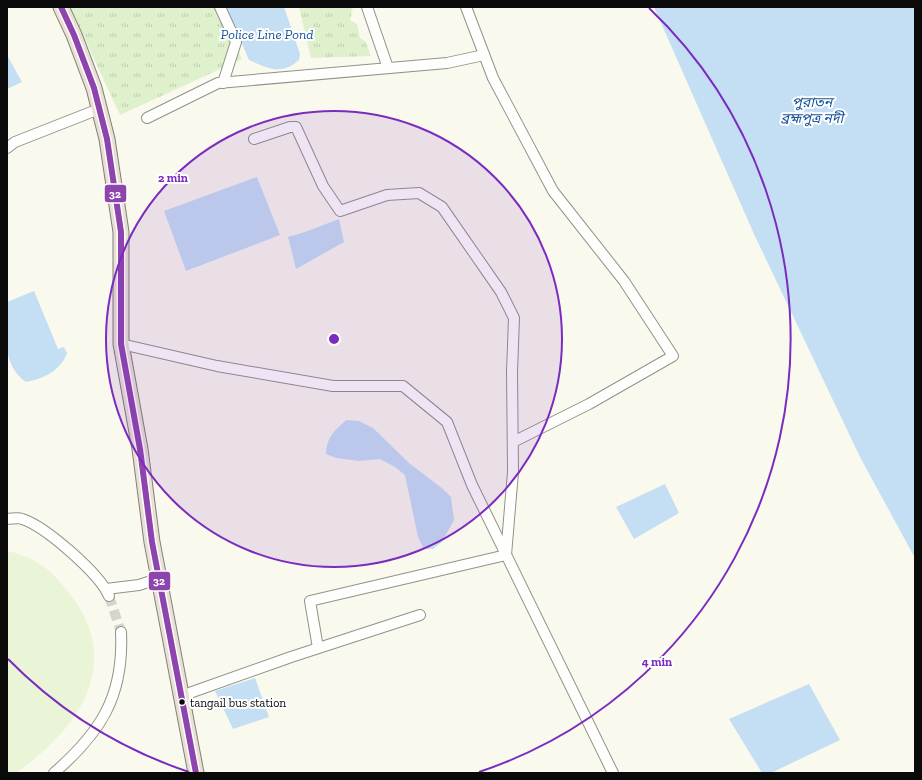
<svg xmlns="http://www.w3.org/2000/svg" width="922" height="780" font-family="'Zilla Slab','Noto Sans Bengali',serif">
  <style>
    .park { fill: url(#park-tufts) }
    .pitch { fill: #eaf4d7 }
    .water { fill: #c4def3 }
    .lines { fill: none; stroke-linecap: round; stroke-linejoin: round }
    .minor-tunnel { stroke: #d6d5cb; stroke-width: 10; stroke-dasharray: 10 5; stroke-linecap: butt }
    .minor-casing { stroke: #92928c; stroke-width: 12 }
    .highway-casing { stroke: #7f7f7a; stroke-width: 17 }
    .minor { stroke: #fefefc; stroke-width: 10 }
    .highway { stroke: #e9e0d3; stroke-width: 15 }
    .bus-1-casing { stroke: #fff; stroke-width: 9 }
    .bus-1 { stroke: #8e44ad; stroke-width: 6 }
    .ring { fill: none; stroke: #7b2cbf; stroke-width: 2 }
    .bus-dot { fill: #0a0a0a; stroke: #fff; stroke-width: 1.5 }
    .labels { text-anchor: middle; stroke-width: 4; stroke-linejoin: round; paint-order: stroke }
    .bus-label { font-size: 12px; fill: #0a0a0a; stroke: #fff; text-anchor: start }
    .water-label { font-size: 14px; font-style: italic; fill: #16529a; stroke: #fff }
    .centre { fill: #7b2cbf; stroke: #fff; stroke-width: 2 }
    .ring-label { font-size: 12px; text-anchor: middle; font-weight: bold; fill: #7b2cbf; stroke: #fff; stroke-width: 4; stroke-linejoin: round; paint-order: stroke }
    .line-badge { stroke: #fff; stroke-width: 1.5 }
    .badge-label { font-size: 11px; text-anchor: middle; font-weight: bold; fill: #fff }
  </style>
  <defs>
    <pattern id="park-tufts" width="24" height="20" patternUnits="userSpaceOnUse"><rect width="24" height="20" fill="#dff0cd"/><path d="M3 7l-1-3M5 7V3M7 7l1-3M15 17l-1-3M17 17v-4M19 17l1-3" fill="none" stroke="#beccaf"/></pattern>
  </defs>
  <rect width="100%" height="100%" fill="#faf9ed"/>
  <!-- park -->
  <g class="park">
    <polygon points="70,7 217,7 242,59 120,115"/>
    <polygon points="299,7 353,7 350,20 357,24 360,38 366,42 371,56 311,58"/>
  </g>
  <!-- pitch -->
  <path class="pitch" d="M7 551C38 558 51 570 70 594 125 666 77 729 16 773H7Z"/>
  <!-- water -->
  <g class="water">
    <path d="M226 7H284L300 54 299 60C281 76 268 68 249 60Z"/>
    <polygon points="654,7 915,7 915,558 860,457 754,234"/>
    <polygon points="7,55 22,82 7,89"/>
    <polygon points="257,177 280,235 186,271 164,211"/>
    <polygon points="339,219 344,242 296,269 288,237 305,232"/>
    <path d="M34 291 58 349 64 347 67 353C61 370 44 379 26 382 0 364 7 330 7 302Z"/>
    <path d="M346 420 359 421 373 428 409 463 443 489 451 497 454 520 442 542 433 549H424L418 537 405 475 395 467 380 459 359 461 336 458 326 454C327 436 334 432 346 420Z"/>
    <polygon points="665,484 679,513 634,539 616,507"/>
    <polygon points="255,678 269,717 233,729 215,691"/>
    <polygon points="809,684 840,740 771,773 762,773 729,719"/>
  </g>
  <g class="lines">
    <!-- minor-tunnel -->
    <polyline class="minor-tunnel" points="109,596 121,632"/>
    <defs>
      <g id="minor">
        <polyline points="220,7 236,42 223,83"/>
        <polyline points="367,7 388,68"/>
        <polyline points="466,7 493,78 553,191 624,281 673,356 589,404 513,442"/>
        <polyline points="147,118 218,83 447,63 484,55"/>
        <polyline points="254,139 290,127 296,127 323,186 340,211 387,195 419,193 442,207 501,292 514,318 512,372 513,472 506,555 310,601 318,648"/>
        <polyline points="7,148 15,142 99,109"/>
        <polyline points="121,344 217,366 333,386 403,386 447,422 472,485 613,773"/>
        <path d="M7 519C12 519 18 517 22 519 45 526 100 574 109 596"/>
        <polyline points="106,589 139,585 160,578"/>
        <polyline points="181,696 291,657 420,615"/>
        <path d="M54 773C101 732 124 696 121 632"/>
      </g>
      <polyline id="highway" points="61,7 74,35 94,88 107,139 121,232 121,344 140,449 152,542 196,773"/>
    </defs>
    <!-- minor casing -->
    <use href="#minor" class="minor-casing"/>
    <!-- highway casing -->
    <use href="#highway" class="highway-casing"/>
    <!-- minor -->
    <use href="#minor" class="minor"/>
    <!-- highway -->
    <use href="#highway" class="highway"/>
    <defs>
      <polyline id="bus-1" points="61,7 74,35 94,88 107,139 121,232 121,344 140,449 152,542 196,773"/>
    </defs>
    <!-- bus-1 casing -->
    <use href="#bus-1" class="bus-1-casing"/>
    <!-- bus-1 -->
    <use href="#bus-1" class="bus-1"/>
  </g>
  <!-- distance rings -->
  <circle cx="334" cy="339" r="228" fill="#7b2cbf" fill-opacity=".12"/>
  <g class="ring">
    <circle cx="334" cy="339" r="228"/>
    <path d="M189 772A457 457 0 0 1 8 659M649 8A457 457 0 0 1 479 772"/>
  </g>
  <!-- markers -->
  <circle class="bus-dot" cx="182" cy="702" r="3.5"/>
  <g class="labels">
    <!-- bus labels -->
    <g class="bus-label">
      <text x="190" y="707">tangail bus station</text>
    </g>
    <!-- water labels -->
    <g class="water-label">
      <text x="267" y="39">Police Line Pond</text>
      <text x="812" y="107">পুরাতন<tspan x="812" dy="16">ব্রহ্মপুত্র নদী</tspan></text>
    </g>
  </g>
  <circle cx="334" cy="339" r="6" class="centre"/>
  <g class="ring-label">
    <text x="173" y="182">2 min</text>
    <text x="657" y="666">4 min</text>
  </g>
  <g class="line-badge">
    <rect x="104" y="184" width="23" height="19" rx="4" fill="#8e44ad"/>
    <rect x="148" y="571" width="23" height="20" rx="4" fill="#8e44ad"/>
  </g>
  <g class="badge-label">
    <text x="115" y="198">32</text>
    <text x="159" y="585">32</text>
  </g>
  <!-- border -->
  <rect width="922" height="780" fill="none" stroke="#0a0a0a" stroke-width="16"/>
</svg>
